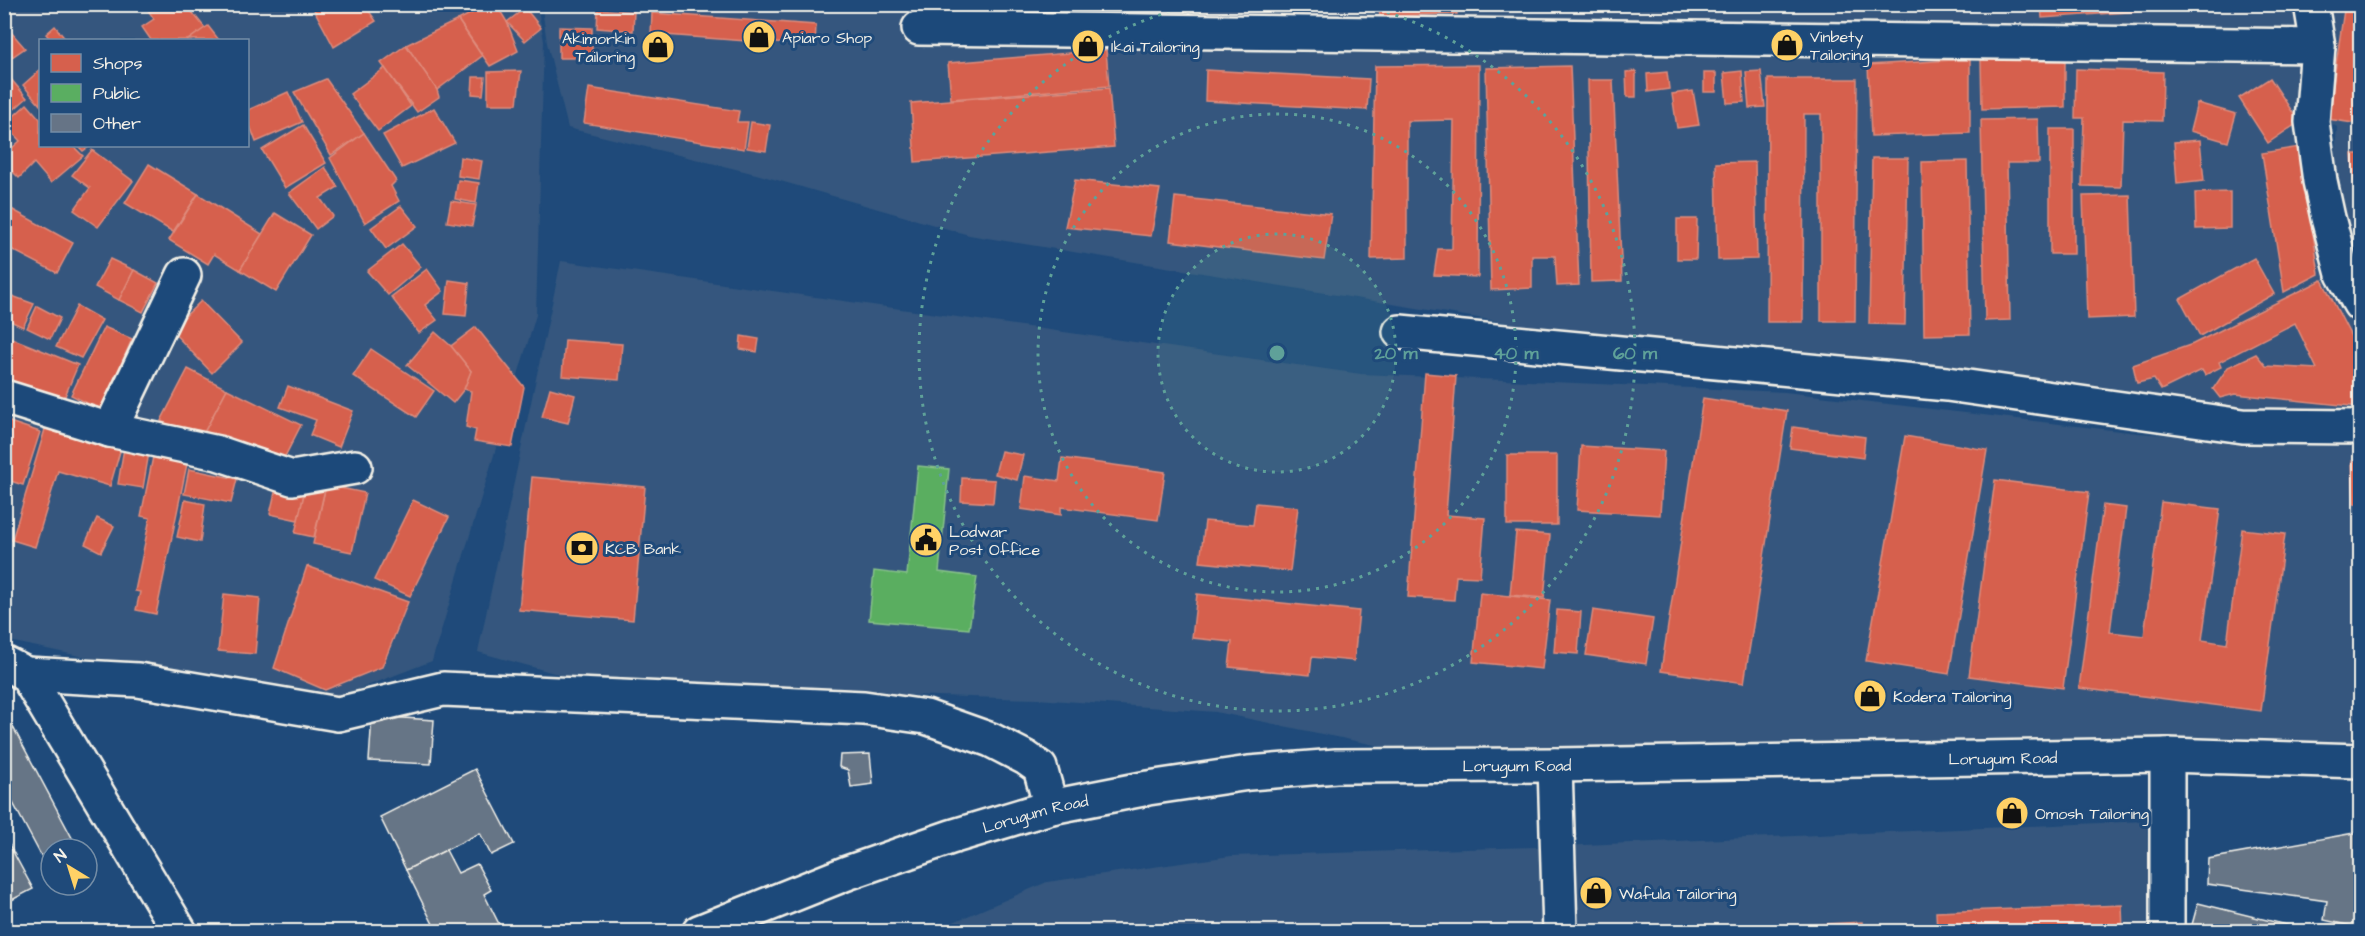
<svg xmlns="http://www.w3.org/2000/svg" width="2365" height="936" font-family="'Architects Daughter',sans-serif">
  <style>
    .built { fill: #34577e; fill-rule: evenodd }
    .shops { fill: #d6604d; stroke: #df8c7c; stroke-width: 1.5 }
    .public { fill: #5aae61; stroke: #88c28a; stroke-width: 1.5 }
    .building { fill: #667486; stroke: #f4f1e8; stroke-width: 1.5 }
    .lines { fill: none; stroke-linecap: round; stroke-linejoin: round }
    .minor-casing { stroke: #f4f1e8; stroke-width: 38 }
    .major-casing { stroke: #f4f1e8; stroke-width: 38 }
    .minor { stroke: #1f4a7a; stroke-width: 33 }
    .major { stroke: #1f4a7a; stroke-width: 33 }
    .ring { fill: none; stroke: #5fa199; stroke-width: 3; stroke-dasharray: 3 6 }
    .labels { text-anchor: middle; stroke-width: 6; stroke-linejoin: round; paint-order: stroke }
    .poi-label { font-size: 16px; fill: #f4f1e8; stroke: #1f4a7a; text-anchor: start }
    .street-label { font-size: 16px; fill: #f4f1e8; stroke: #1f4a7a }
    .centre { fill: #5fa199; stroke: #1f4a7a; stroke-width: 3 }
    .ring-label { font-size: 18px; text-anchor: middle; font-weight: bold; fill: #5fa199; stroke: #1f4a7a; stroke-width: 6; stroke-linejoin: round; paint-order: stroke }
  </style>
  <rect width="100%" height="100%" fill="#1f4a7a"/>
  <filter id="ink" filterUnits="userSpaceOnUse"><feTurbulence type="fractalNoise" baseFrequency=".0167" numOctaves="2"/><feDisplacementMap in="SourceGraphic" scale="12" xChannelSelector="R" yChannelSelector="G"/><feConvolveMatrix kernelMatrix="1 2 1 2 8 2 1 2 1" color-interpolation-filters="sRGB"/></filter>
  <g filter="url(#ink)">
    <!-- built -->
    <g class="built">
      <polygon points="562,4 2302,5 2299,22 2298,87 2320,216 2360,318 2360,416 2260,412 1570,333 969,235 756,174 568,128 547,43 542,8"/>
      <path d="M5 5H537L544 41 536 315 432 661 328 701 154 672 5 640ZM40 40H248V146H40Z"/>
      <polygon points="2327,5 2360,5 2360,275 2355,265 2335,154 2337,127 2322,118"/>
      <polygon points="561,261 1361,374 1785,392 2137,433 2360,447 2360,770 1399,750 1216,712 1037,699 780,691 583,681 478,652"/>
      <polygon points="2147,821 2151,931 930,932 1047,882 1231,856 1537,847"/>
    </g>
    <!-- shops -->
    <g class="shops">
      <polygon points="144,4 191,4 188,7 205,28 188,40 151,40 142,27 154,19"/>
      <polygon points="311,4 364,4 376,21 334,47"/>
      <polygon points="490,4 496,4 507,22 518,51 490,66 458,20"/>
      <polygon points="998,4 1017,4 1018,11 999,12"/>
      <polygon points="1025,4 1057,4 1057,8 1025,10"/>
      <polygon points="1378,4 1455,4 1457,14 1380,16"/>
      <polygon points="2041,4 2229,4 2229,5 2042,18"/>
      <polygon points="525,8 541,28 525,41 507,22"/>
      <polygon points="598,9 634,12 633,31 597,28"/>
      <polygon points="2344,10 2360,13 2360,124 2328,119"/>
      <polygon points="652,13 816,25 815,46 651,34"/>
      <polygon points="458,20 482,56 437,90 406,45"/>
      <polygon points="4,24 25,48 12,57 4,49"/>
      <polygon points="55,26 66,40 51,40 46,34"/>
      <polygon points="208,26 219,40 188,40 205,28"/>
      <polygon points="559,27 592,28 592,58 559,58"/>
      <polygon points="406,45 437,90 439,97 417,112 381,63"/>
      <polygon points="1106,50 1109,86 951,99 948,63"/>
      <polygon points="2065,58 2065,107 1982,109 1981,60"/>
      <polygon points="1970,59 1970,133 1871,136 1868,65"/>
      <polygon points="1479,65 1478,277 1434,275 1438,249 1452,249 1454,120 1407,121 1407,258 1371,259 1375,66"/>
      <polygon points="1570,66 1579,285 1557,286 1555,256 1532,256 1532,288 1491,290 1486,68"/>
      <polygon points="385,68 411,106 378,131 350,94"/>
      <polygon points="2076,69 2163,72 2162,121 2123,120 2121,187 2082,186 2084,118 2075,118"/>
      <polygon points="40,70 40,105 23,85"/>
      <polygon points="1206,70 1369,79 1367,110 1205,101"/>
      <polygon points="4,71 27,98 4,118"/>
      <polygon points="521,71 517,104 488,104 488,72"/>
      <polygon points="1636,71 1636,97 1627,97 1626,72"/>
      <polygon points="1742,71 1744,102 1727,103 1724,73"/>
      <polygon points="1761,71 1765,107 1749,108 1746,72"/>
      <polygon points="1667,72 1669,89 1648,92 1647,74"/>
      <rect x="1704" y="73" width="12" height="19"/>
      <polygon points="473,77 485,77 483,95 472,94"/>
      <polygon points="2270,78 2299,122 2268,143 2239,98"/>
      <polygon points="326,79 364,133 331,155 294,92"/>
      <polygon points="1768,79 1857,79 1855,321 1821,321 1821,114 1804,114 1803,322 1767,322"/>
      <polygon points="1588,80 1613,80 1622,281 1591,282"/>
      <polygon points="589,88 739,111 737,122 748,122 744,149 584,123"/>
      <polygon points="1109,88 1114,147 915,162 911,103"/>
      <polygon points="1693,91 1699,125 1677,128 1672,94"/>
      <polygon points="288,92 302,122 256,142 248,120 248,110"/>
      <polygon points="2197,103 2236,114 2228,142 2190,131"/>
      <polygon points="27,104 40,119 40,146 73,146 83,156 51,183 34,163 19,178 4,163 4,155 20,141 5,124"/>
      <polygon points="434,108 455,143 402,168 383,135"/>
      <polygon points="2038,119 2039,163 2007,163 2010,320 1985,321 1981,120"/>
      <polygon points="751,122 770,125 766,151 747,148"/>
      <polygon points="303,125 326,163 285,188 262,150"/>
      <rect x="2050" y="129" width="24" height="125"/>
      <polygon points="4,132 11,139 4,146"/>
      <polygon points="364,133 396,181 391,186 399,201 365,223 330,158"/>
      <polygon points="2200,140 2204,181 2177,184 2174,142"/>
      <polygon points="78,146 90,146 83,151"/>
      <polygon points="2300,147 2319,274 2284,292 2262,153"/>
      <polygon points="92,150 133,181 98,227 74,210 90,188 72,175"/>
      <polygon points="2352,154 2360,154 2360,220 2357,221"/>
      <polygon points="460,157 482,161 479,179 458,176"/>
      <polygon points="1872,158 1908,158 1905,325 1869,324"/>
      <polygon points="1967,161 1970,334 1924,335 1922,162"/>
      <polygon points="1755,162 1757,259 1718,260 1716,163"/>
      <polygon points="149,164 198,194 173,232 125,203"/>
      <polygon points="325,167 338,187 320,198 333,216 316,229 289,193"/>
      <polygon points="458,180 479,183 476,203 455,199"/>
      <polygon points="1075,180 1160,189 1151,236 1065,227"/>
      <polygon points="2230,192 2230,228 2196,229 2195,193"/>
      <polygon points="198,194 262,234 240,270 214,254 208,264 169,240"/>
      <polygon points="2130,195 2134,317 2087,319 2083,196"/>
      <polygon points="1175,197 1331,214 1324,260 1170,241"/>
      <polygon points="451,201 476,205 472,226 447,222"/>
      <polygon points="4,205 73,243 57,273 7,247 4,251"/>
      <polygon points="401,206 417,226 386,249 371,228"/>
      <polygon points="275,213 311,235 276,292 240,270"/>
      <polygon points="1677,219 1697,219 1696,259 1677,259"/>
      <polygon points="402,244 421,267 388,295 367,271"/>
      <polygon points="2254,258 2274,294 2200,336 2180,299"/>
      <polygon points="110,259 134,270 119,300 95,287"/>
      <polygon points="427,269 443,291 425,305 437,320 419,333 391,297"/>
      <polygon points="134,270 158,283 143,312 119,300"/>
      <polygon points="449,280 469,283 466,316 445,314"/>
      <polygon points="2322,280 2360,354 2360,407 2235,394 2220,398 2213,389 2228,367 2256,354 2266,366 2317,369 2295,323 2219,362 2221,367 2205,375 2202,370 2161,390 2154,379 2137,383 2133,365 2193,344"/>
      <polygon points="12,296 34,304 23,327 4,318 4,313"/>
      <polygon points="201,301 242,343 212,373 171,330"/>
      <polygon points="37,306 60,318 50,339 27,328"/>
      <polygon points="77,306 102,320 81,358 56,347"/>
      <polygon points="104,327 132,339 101,410 71,395"/>
      <polygon points="476,327 524,387 512,447 474,441 476,430 466,427 471,391 464,389 471,371 451,346"/>
      <polygon points="435,332 451,346 471,371 464,389 453,403 407,365"/>
      <polygon points="4,335 78,365 62,403 4,377"/>
      <polygon points="741,336 759,339 757,352 740,349"/>
      <polygon points="565,340 622,344 619,380 562,376"/>
      <polygon points="371,349 434,391 416,417 353,376"/>
      <polygon points="188,369 227,389 200,440 161,421"/>
      <polygon points="1425,373 1456,376 1446,515 1485,518 1480,577 1456,576 1454,600 1408,597"/>
      <polygon points="288,386 353,411 339,447 310,435 316,420 280,407"/>
      <polygon points="550,388 575,395 568,423 542,417"/>
      <polygon points="227,389 301,425 279,468 205,431"/>
      <polygon points="1703,398 1787,411 1744,683 1661,671"/>
      <polygon points="4,420 40,432 23,485 4,479 7,459 4,458"/>
      <polygon points="46,426 121,448 110,486 58,471 35,547 12,540"/>
      <polygon points="1793,427 1865,437 1863,458 1790,448"/>
      <polygon points="1905,436 1987,450 1949,674 1866,661"/>
      <polygon points="125,442 150,446 143,488 118,484"/>
      <polygon points="1581,446 1664,451 1660,515 1577,510"/>
      <polygon points="155,447 189,454 156,614 136,610 140,592 135,591 150,518 141,516"/>
      <polygon points="1001,451 1023,455 1017,480 995,474"/>
      <rect x="1507" y="455" width="50" height="70"/>
      <polygon points="1062,458 1165,472 1158,520 1061,507 1061,515 1021,509 1025,476 1059,481"/>
      <polygon points="2352,461 2360,461 2360,504 2354,504"/>
      <polygon points="189,469 237,479 231,503 184,494"/>
      <polygon points="532,477 645,487 633,620 519,610"/>
      <polygon points="962,478 995,480 993,503 961,501"/>
      <polygon points="1995,480 2089,492 2063,688 1969,676"/>
      <polygon points="277,484 305,490 298,520 270,514"/>
      <polygon points="326,485 365,493 352,552 313,544"/>
      <polygon points="325,489 314,537 295,533 305,490"/>
      <polygon points="185,500 205,504 200,542 177,537"/>
      <polygon points="413,500 449,517 410,596 374,580"/>
      <polygon points="2161,502 2220,509 2202,640 2227,644 2242,529 2285,534 2261,711 2079,688 2103,505 2126,508 2110,632 2144,636"/>
      <polygon points="1256,503 1298,507 1290,571 1200,562 1205,521 1253,525"/>
      <polygon points="97,518 114,526 101,552 85,544"/>
      <polygon points="1516,532 1550,535 1544,598 1510,595"/>
      <polygon points="307,566 408,602 382,667 325,690 274,668"/>
      <polygon points="1480,593 1550,600 1542,669 1473,662"/>
      <polygon points="224,594 260,598 255,654 218,651"/>
      <polygon points="1197,594 1359,611 1354,661 1312,657 1310,675 1229,667 1232,642 1192,638"/>
      <polygon points="1557,610 1581,612 1578,654 1554,652"/>
      <polygon points="1593,610 1653,619 1646,664 1586,655"/>
      <polygon points="2122,905 2123,932 1937,932 1936,912"/>
      <polygon points="1862,922 1862,932 1769,932 1769,927"/>
      <polygon points="1263,929 1263,932 1213,932"/>
    </g>
    <!-- public -->
    <polygon class="public" points="918,466 949,469 939,572 977,577 969,629 869,620 874,571 907,575"/>
    <!-- building -->
    <g class="building">
      <polygon points="4,710 78,849 51,849 51,874 4,786"/>
      <polygon points="372,716 434,720 431,764 369,761"/>
      <polygon points="870,754 873,784 851,787 848,770 839,767 840,755"/>
      <polygon points="475,769 514,844 491,855 480,833 406,870 380,817"/>
      <polygon points="2360,832 2360,928 2324,920 2327,901 2207,884 2208,859"/>
      <polygon points="4,835 33,889 4,904"/>
      <polygon points="446,850 458,873 477,864 491,890 484,894 500,926 489,932 437,932 406,870"/>
      <polygon points="2198,903 2315,932 2190,932"/>
    </g>
    <g class="lines">
      <defs>
        <g id="minor">
          <polyline points="2311,4 2318,46 2312,122 2320,181 2328,218 2343,274 2360,304"/>
          <polyline points="919,28 2318,46"/>
          <polyline points="1400,332 1947,384 2243,426 2360,427"/>
          <polyline points="4,397 110,430 218,453 292,478 355,467"/>
          <polyline points="110,430 184,275"/>
          <polyline points="4,663 26,674 138,680 338,714 443,689 864,708 926,717 991,740 1026,758 1040,768 1051,807"/>
          <polyline points="26,674 180,932"/>
          <polyline points="2167,755 2167,932"/>
          <polyline points="1555,765 1560,932"/>
        </g>
        <g id="major">
          <path id="s1" d="M699 932 847 873 951 837 1051 807 1148 788 1249 773 1336 766 1555 765 2167 755 2360 761"/>
        </g>
      </defs>
      <!-- minor casing -->
      <use href="#minor" class="minor-casing"/>
      <!-- major casing -->
      <use href="#major" class="major-casing"/>
      <!-- minor -->
      <use href="#minor" class="minor"/>
      <!-- major -->
      <use href="#major" class="major"/>
    </g>
  </g>
  <!-- distance rings -->
  <circle cx="1277" cy="353" r="119" fill="#5fa199" fill-opacity=".12"/>
  <g class="ring">
    <circle cx="1277" cy="353" r="119"/>
    <circle cx="1277" cy="353" r="239"/>
    <path d="M1361 5A358 358 0 1 1 1193 5"/>
  </g>
  <!-- icons -->
  <defs>
    <symbol id="shop-disc" viewBox="-11 -11 22 22"><circle r="9.5" fill="#ffd166" stroke="#1f4a7a"/><path d="M-5-2.5h2.3a2.7 3.5 0 0 1 5.4 0H5L5.5 6h-11ZM-1.5-2.5h3a1.5 2.3 0 0 0-3 0Z" fill="#111"/></symbol>
    <symbol id="civic-disc" viewBox="-11 -11 22 22"><circle r="9.5" fill="#ffd166" stroke="#1f4a7a"/><path d="M-.6-6.5H3V-4.5H.6V-3L4-1V1h2V6H-6V1h2V-1L-.6-3ZM-1.2 2.5V6h2.4V2.5Z" fill="#111"/></symbol>
    <symbol id="bank-disc" viewBox="-11 -11 22 22"><circle r="9.5" fill="#ffd166" stroke="#1f4a7a"/><path d="M-6-4H6V4H-6ZM0-2.3a2.3 2.3 0 1 0 0 4.6a2.3 2.3 0 1 0 0-4.6Z" fill="#111"/></symbol>
  </defs>
  <g fill-rule="evenodd">
    <use href="#shop-disc" x="740" y="18" width="38" height="38"/>
    <use href="#shop-disc" x="1768" y="26" width="38" height="38"/>
    <use href="#shop-disc" x="1069" y="27" width="38" height="38"/>
    <use href="#shop-disc" x="639" y="28" width="38" height="38"/>
    <use href="#civic-disc" x="907" y="521" width="38" height="38"/>
    <use href="#bank-disc" x="563" y="529" width="38" height="38"/>
    <use href="#shop-disc" x="1851" y="677" width="38" height="38"/>
    <use href="#shop-disc" x="1993" y="794" width="38" height="38"/>
    <use href="#shop-disc" x="1577" y="874" width="38" height="38"/>
  </g>
  <g class="labels">
    <!-- poi labels -->
    <g class="poi-label">
      <text x="1810" y="42">Vinbety<tspan x="1810" dy="18">Tailoring</tspan></text>
      <text x="782" y="43">Apiaro Shop</text>
      <text x="635" y="44" text-anchor="end">Akimorkin<tspan x="635" dy="18">Tailoring</tspan></text>
      <text x="1111" y="52">Ikai Tailoring</text>
      <text x="949" y="537">Lodwar<tspan x="949" dy="18">Post Office</tspan></text>
      <text x="605" y="554">KCB Bank</text>
      <text x="1893" y="702">Kodera Tailoring</text>
      <text x="2035" y="819">Omosh Tailoring</text>
      <text x="1619" y="899">Wafula Tailoring</text>
    </g>
    <!-- street labels -->
    <g class="street-label">
      <text dy="6" stroke="none"><textPath href="#s1" startOffset="1329">Lorugum Road</textPath></text>
      <text dy="6" stroke="none"><textPath href="#s1" startOffset="843">Lorugum Road</textPath></text>
      <text dy="6" stroke="none"><textPath href="#s1" startOffset="357">Lorugum Road</textPath></text>
    </g>
  </g>
  <circle cx="1277" cy="353" r="9" class="centre"/>
  <g class="ring-label">
    <text x="1396" y="359">20 m</text>
    <text x="1516" y="359">40 m</text>
    <text x="1635" y="359">60 m</text>
  </g>
  <!-- margin -->
  <rect width="2365" height="936" fill="none" stroke="#1f4a7a" stroke-width="24"/>
  <rect x="12" y="12" width="2341" height="912" fill="none" stroke="#f4f1e8" stroke-width="2" filter="url(#ink)"/>
  <!-- legend -->
  <rect x="39" y="39" width="210" height="108" fill="#1f4a7a" stroke="#748da6" stroke-width="1.5"/>
  <rect x="51" y="54" width="30" height="18" fill="#d6604d" stroke="#748da6" stroke-width="1.5"/>
  <text x="93" y="69" font-size="18" fill="#f4f1e8">Shops</text>
  <rect x="51" y="84" width="30" height="18" fill="#5aae61" stroke="#748da6" stroke-width="1.5"/>
  <text x="93" y="99" font-size="18" fill="#f4f1e8">Public</text>
  <rect x="51" y="114" width="30" height="18" fill="#667486" stroke="#748da6" stroke-width="1.5"/>
  <text x="93" y="129" font-size="18" fill="#f4f1e8">Other</text>
  <!-- north arrow -->
  <g transform="translate(69 867) rotate(322)"><circle r="28" fill="#1f4a7a" stroke="#748da6" stroke-width="1.5"/>
  <path d="M0-4.5L10 22L0 15L-10 22Z" fill="#ffd166"/>
  <text y="-9" font-size="16" font-weight="bold" text-anchor="middle" fill="#f4f1e8">N</text>
  </g>
</svg>
